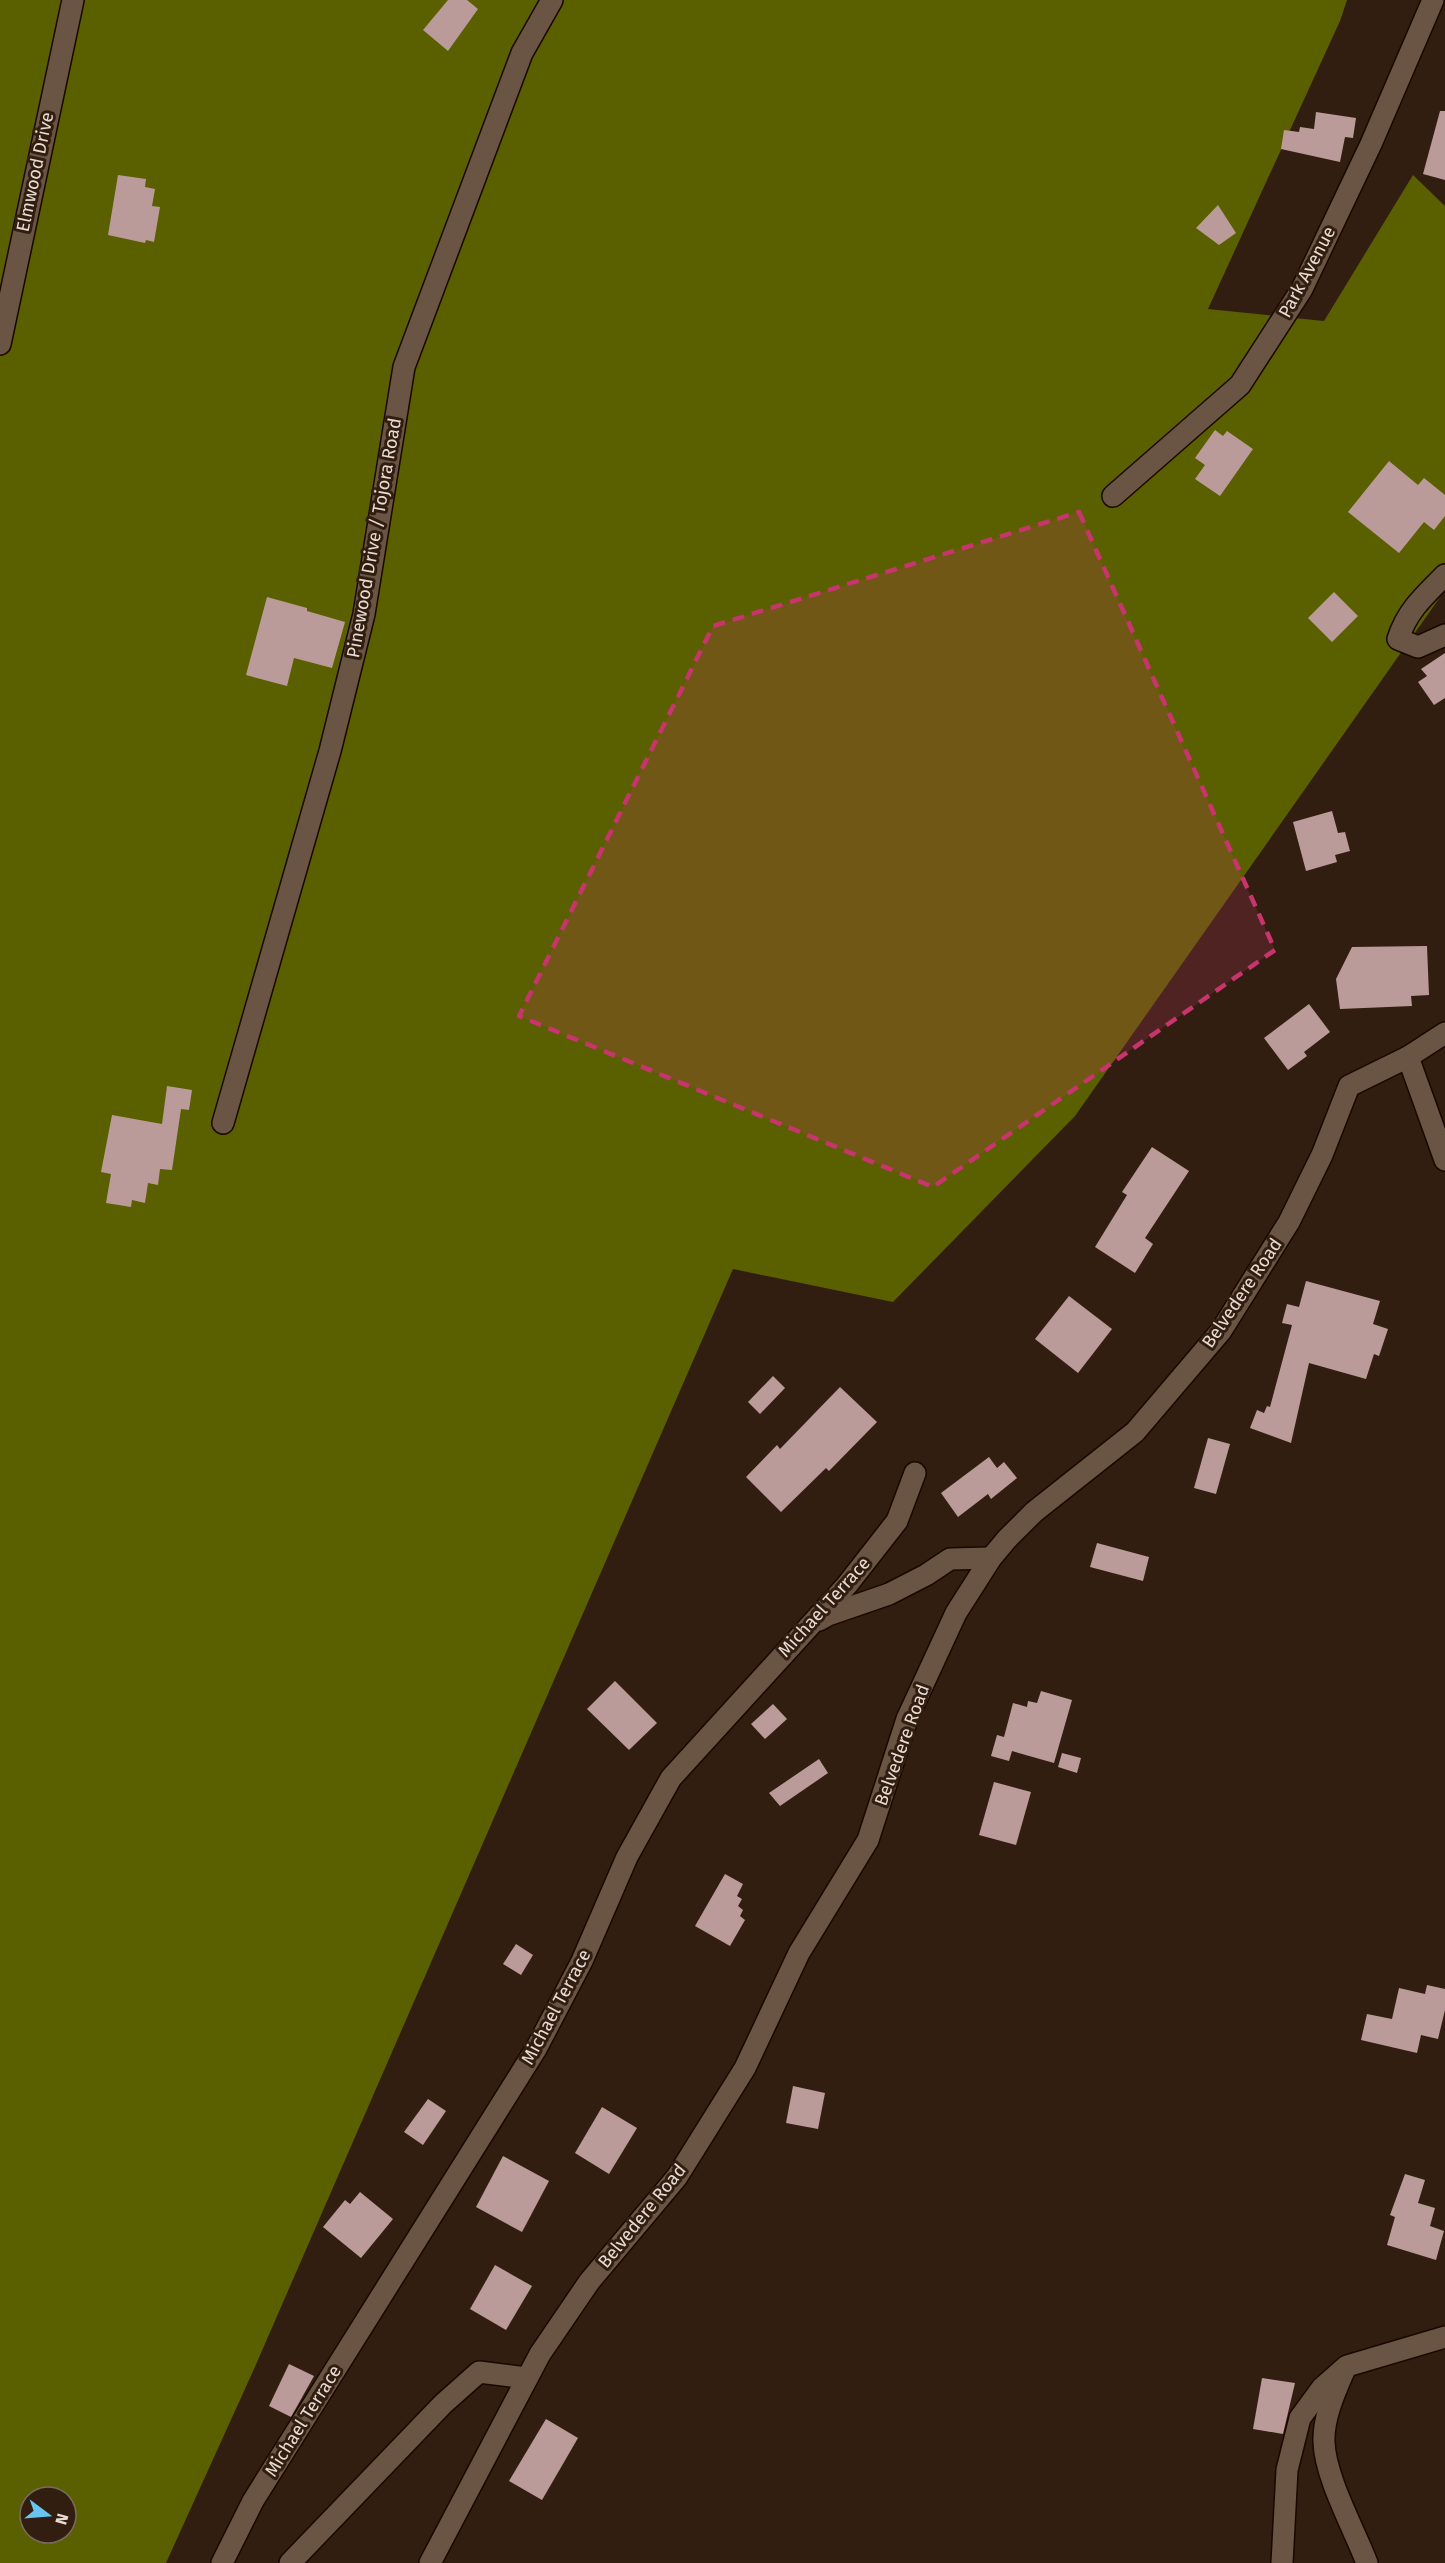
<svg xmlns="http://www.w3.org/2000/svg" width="1445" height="2563" font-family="'Fira Sans',sans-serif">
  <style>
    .forest { fill: #5a5f00; fill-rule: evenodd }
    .building { fill: #bb9b99 }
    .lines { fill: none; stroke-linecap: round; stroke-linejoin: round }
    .minor-casing { stroke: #190800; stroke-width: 24 }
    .minor { stroke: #6a5444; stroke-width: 21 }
    .marked { fill: #c8356d; fill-opacity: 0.2; stroke: #c8356d; stroke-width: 4.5; stroke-dasharray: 12 8; stroke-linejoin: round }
    .labels { text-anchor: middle; stroke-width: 6; stroke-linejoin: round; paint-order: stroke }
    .street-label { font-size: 18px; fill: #e8dbd2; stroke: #321e11 }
  </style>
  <rect width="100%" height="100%" fill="#321e11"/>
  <!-- forest -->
  <path class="forest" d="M0 0H1347L1340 21 1208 309 1324 321 1413 175 1445 206V590L1075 1116 893 1302 733 1269 254 2369 166 2563H0ZM30 2497H66V2533H30Z"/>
  <!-- building -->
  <g class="building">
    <polygon points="448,0 467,0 478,9 448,51 423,30"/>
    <polygon points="1440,111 1445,111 1445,180 1423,174"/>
    <polygon points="1316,112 1356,118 1353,138 1345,137 1340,162 1281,149 1284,130 1299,132 1300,127 1314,129"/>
    <polygon points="118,175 146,179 145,187 155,189 152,206 160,207 154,242 146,240 145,243 108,235"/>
    <polygon points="1218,205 1236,233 1219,245 1196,228"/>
    <polygon points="1215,430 1223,436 1227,431 1253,449 1220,496 1195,479 1205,465 1195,458"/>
    <polygon points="1389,461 1418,485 1424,478 1445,495 1445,516 1434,530 1424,522 1399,553 1348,512"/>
    <polygon points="1334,592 1358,616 1332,642 1308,618"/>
    <polygon points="267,597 307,608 307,611 345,622 332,668 294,658 287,686 246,675"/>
    <polygon points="1445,653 1445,698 1434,705 1418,682 1427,676 1421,669"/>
    <polygon points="1332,811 1338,833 1345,832 1350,851 1335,855 1337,862 1306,871 1293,822"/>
    <polygon points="1427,946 1429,995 1411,996 1412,1006 1340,1009 1336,979 1352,947"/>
    <polygon points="1309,1004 1330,1032 1304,1052 1307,1056 1288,1070 1264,1038"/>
    <polygon points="167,1086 192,1090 189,1110 181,1109 172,1170 160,1169 158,1185 148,1183 145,1203 132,1200 131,1207 106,1203 111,1174 101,1172 112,1115 162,1124"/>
    <polygon points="1152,1147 1189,1171 1145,1238 1153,1244 1135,1273 1095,1247 1127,1195 1122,1192"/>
    <polygon points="1306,1281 1380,1301 1373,1324 1388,1329 1379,1356 1374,1354 1366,1379 1309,1363 1291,1443 1250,1428 1257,1410 1264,1413 1267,1406 1270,1407 1292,1325 1282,1323 1287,1304 1299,1307"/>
    <polygon points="1069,1296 1112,1329 1078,1373 1035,1339"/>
    <polygon points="773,1376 785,1388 760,1414 748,1402"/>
    <polygon points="840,1387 877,1422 829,1471 826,1468 781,1512 746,1477 777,1445 780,1449"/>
    <polygon points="1208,1438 1230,1444 1216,1494 1194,1488"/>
    <polygon points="989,1457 997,1468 1004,1462 1017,1478 991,1499 988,1494 958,1517 941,1493"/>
    <polygon points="1097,1543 1149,1557 1143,1581 1090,1567"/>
    <polygon points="615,1681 657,1723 629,1750 587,1709"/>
    <polygon points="1041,1691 1072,1700 1054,1763 1012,1751 1009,1761 991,1756 997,1735 1004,1737 1013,1703 1027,1707 1028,1701 1037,1703"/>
    <polygon points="773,1704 787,1719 765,1739 751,1724"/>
    <polygon points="1062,1753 1081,1758 1077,1773 1058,1767"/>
    <polygon points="819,1759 828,1773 780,1806 769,1793"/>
    <polygon points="994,1782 1031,1792 1016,1845 979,1835"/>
    <polygon points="725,1874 743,1884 737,1896 742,1899 738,1906 743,1910 740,1916 745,1920 730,1946 695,1926"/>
    <polygon points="516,1944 533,1955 521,1975 503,1964"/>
    <polygon points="1427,1985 1445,1989 1445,2010 1438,2039 1421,2035 1417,2053 1361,2040 1367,2014 1392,2019 1399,1988 1425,1994"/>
    <polygon points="793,2086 825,2093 818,2129 786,2123"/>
    <polygon points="428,2099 446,2111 423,2145 404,2132"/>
    <polygon points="602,2107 637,2128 609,2174 575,2153"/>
    <polygon points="503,2156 549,2181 522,2232 476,2207"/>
    <polygon points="1405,2174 1425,2180 1418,2203 1435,2208 1430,2226 1444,2231 1436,2260 1387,2245 1395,2217 1390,2215"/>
    <polygon points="360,2192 393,2219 361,2258 323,2227 345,2200 350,2204"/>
    <polygon points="495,2265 532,2286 506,2330 470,2309"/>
    <polygon points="289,2364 314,2376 291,2417 269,2406"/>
    <polygon points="1262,2378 1295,2383 1283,2434 1253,2429"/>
    <polygon points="546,2419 578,2438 542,2500 509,2481"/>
  </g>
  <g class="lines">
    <defs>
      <g id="minor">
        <polyline points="0,344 73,0"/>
        <polyline points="1113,496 1240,385 1302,289 1371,144 1433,0"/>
        <path d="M1445 575C1424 596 1407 611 1398 639L1418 647 1445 635"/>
        <polyline points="1408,1057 1445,1160"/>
        <polyline points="223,1123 330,751 364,614 404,367 522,53 552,0"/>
        <polyline points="819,1620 828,1615 889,1594 926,1575 950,1559 991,1558"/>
        <path d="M1344 2371C1335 2392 1323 2418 1324 2442 1325 2477 1354 2529 1367 2563"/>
        <polyline points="222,2563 253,2501 536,2049 582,1961 627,1857 671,1778 847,1585 897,1521 915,1473"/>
        <polyline points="290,2563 443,2404 479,2372 527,2378"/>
        <polyline points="430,2563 540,2354 589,2282 677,2177 745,2068 799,1953 868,1840 907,1719 956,1613 991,1558 1007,1539 1034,1512 1135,1432 1221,1331 1289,1222 1322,1155 1349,1086 1408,1057 1445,1033"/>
        <polyline points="1282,2563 1287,2470 1300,2418 1322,2388 1347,2366 1445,2337"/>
      </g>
    </defs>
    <!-- minor casing -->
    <use href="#minor" class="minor-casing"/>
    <!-- minor -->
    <use href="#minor" class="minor"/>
  </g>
  <!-- marked area -->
  <path class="marked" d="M1079 512 1275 950 933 1187 519 1016 713 626Z"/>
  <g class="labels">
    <!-- street labels -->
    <g class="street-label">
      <text transform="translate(35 172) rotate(-78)" y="6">Elmwood Drive</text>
      <text transform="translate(1307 272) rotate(-62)" y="6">Park Avenue</text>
      <text transform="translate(374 538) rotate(-80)" y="6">Pinewood Drive / Tojora Road</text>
      <text transform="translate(1242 1293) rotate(-56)" y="6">Belvedere Road</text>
      <text transform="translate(824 1607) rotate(-48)" y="6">Michael Terrace</text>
      <text transform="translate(902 1745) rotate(-70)" y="6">Belvedere Road</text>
      <text transform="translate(556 2007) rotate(-62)" y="6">Michael Terrace</text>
      <text transform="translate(642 2216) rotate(-51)" y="6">Belvedere Road</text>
      <text transform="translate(303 2421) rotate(-58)" y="6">Michael Terrace</text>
    </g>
  </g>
  <!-- north arrow -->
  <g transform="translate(48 2515) rotate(106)"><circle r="28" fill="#321e11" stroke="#7b6a5e" stroke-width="1.5"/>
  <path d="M0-4.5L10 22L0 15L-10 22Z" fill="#68c4f0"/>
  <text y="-9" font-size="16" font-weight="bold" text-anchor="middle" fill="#e8dbd2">N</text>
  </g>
</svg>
